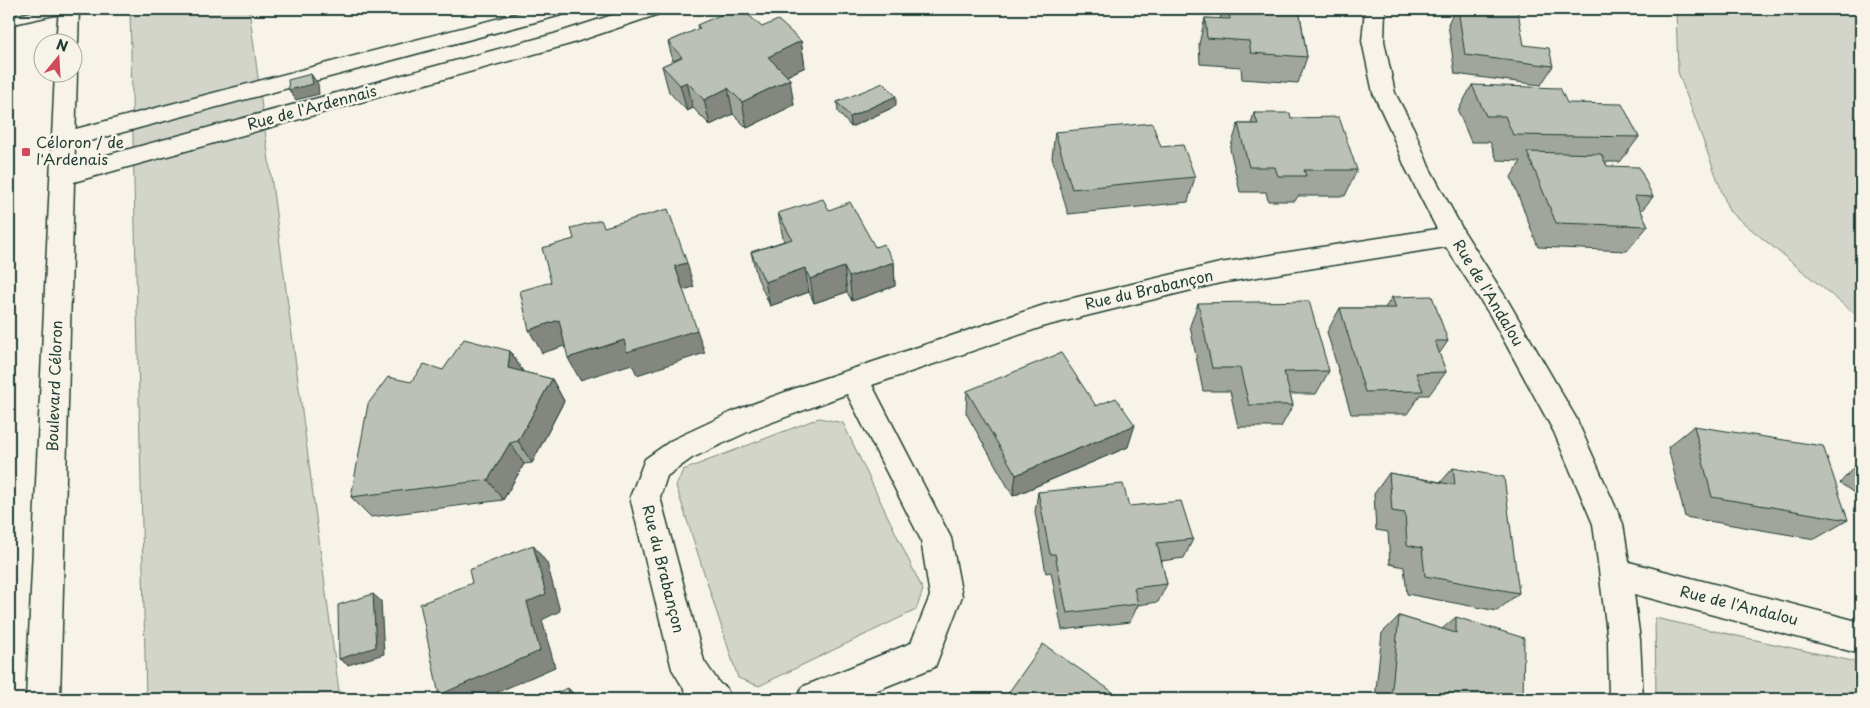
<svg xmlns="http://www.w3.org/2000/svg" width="1870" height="708" font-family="'Playpen Sans',sans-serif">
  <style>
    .green { fill: #d3d5ca; stroke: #79897f }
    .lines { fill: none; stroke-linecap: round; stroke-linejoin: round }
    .lane-casing { stroke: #1f3d34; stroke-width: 3 }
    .street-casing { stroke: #1f3d34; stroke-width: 3 }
    .secondary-casing { stroke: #1f3d34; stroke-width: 3 }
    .lane { fill: #f7f3e8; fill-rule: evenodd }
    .street { fill: #f7f3e8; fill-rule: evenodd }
    .secondary { fill: #f7f3e8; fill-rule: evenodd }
    .wall { fill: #a1a69d; stroke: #1f3d34 }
    .shaded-wall { fill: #83877f; stroke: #1f3d34 }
    .building { fill: #bbc1b6; stroke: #1f3d34 }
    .poi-dot { fill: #d1495b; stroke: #f7f3e8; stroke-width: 2 }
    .labels { text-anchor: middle; stroke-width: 5; stroke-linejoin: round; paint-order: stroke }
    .street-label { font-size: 15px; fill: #1f3d34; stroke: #f7f3e8 }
    .poi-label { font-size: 15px; fill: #1f3d34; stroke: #f7f3e8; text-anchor: start }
  </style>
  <rect width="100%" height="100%" fill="#f7f3e8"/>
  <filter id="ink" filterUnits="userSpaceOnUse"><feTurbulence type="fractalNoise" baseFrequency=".02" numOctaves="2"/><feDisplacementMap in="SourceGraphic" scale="10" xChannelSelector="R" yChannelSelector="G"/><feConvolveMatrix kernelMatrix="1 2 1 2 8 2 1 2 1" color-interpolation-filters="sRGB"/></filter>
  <g filter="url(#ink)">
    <!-- green -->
    <g class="green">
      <polygon points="130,9 249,9 340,699 146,699"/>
      <polygon points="1676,9 1861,9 1861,319 1729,211 1678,72"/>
      <polygon points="819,418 843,423 923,590 916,610 759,686 738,678 676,486 683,470"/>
      <polygon points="1655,618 1861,663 1861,699 1656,699"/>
    </g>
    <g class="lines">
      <defs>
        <polygon id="lane" points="45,9 70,9 68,12 9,25 9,17"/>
        <g id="street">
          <polygon points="534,9 568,9 565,14 64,148 56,146 52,140 56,134 64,132"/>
          <polygon points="631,9 662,9 659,14 570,44 63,185 54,182 51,176 54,170 63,167 554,34"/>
          <polygon points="1365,9 1385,9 1384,41 1395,93 1414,129 1429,167 1463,230 1508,301 1576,418 1623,524 1629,562 1861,622 1861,654 1634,594 1640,640 1643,699 1609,699 1608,640 1593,524 1554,432 1490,315 1446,247 1220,283 1045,326 872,385 951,538 962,596 935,667 855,699 797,699 802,687 911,643 930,596 921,540 847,394 754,429 692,458 667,476 660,497 704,661 720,684 726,687 731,699 690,699 672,669 630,497 645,459 672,440 734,411 807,384 1044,305 1220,263 1437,229 1405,167 1390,129 1373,93 1362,41"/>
        </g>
        <g id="secondary">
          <polygon points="59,9 79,9 78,42 75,47 72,47 72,42 56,42"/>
          <polygon points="72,66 77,72 60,699 26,699 55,72 72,72"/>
        </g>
      </defs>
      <!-- lane casing -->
      <use href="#lane" class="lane-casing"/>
      <!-- street casing -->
      <use href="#street" class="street-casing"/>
      <!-- secondary casing -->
      <use href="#secondary" class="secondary-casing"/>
      <!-- lane -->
      <use href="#lane" class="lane"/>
      <!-- street -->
      <use href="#street" class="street"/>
      <!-- secondary -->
      <use href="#secondary" class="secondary"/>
    </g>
    <!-- wall -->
    <g class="wall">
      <polygon points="925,9 943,9 935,14"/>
      <polygon points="1222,9 1299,9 1307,57 1298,83 1242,79 1241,67 1200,64 1199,44 1205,18 1220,19"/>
      <polygon points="1450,9 1511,9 1510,11 1524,45 1553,66 1541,85 1455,74 1448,24 1454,11 1450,11"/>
      <polygon points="697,25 762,27 801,41 805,67 787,76 794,105 747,128 733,114 710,125 693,108 687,111 669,92 662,66 673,61 668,42 698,29"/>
      <polygon points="1472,85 1567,103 1639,137 1620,162 1605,162 1607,166 1653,197 1641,211 1648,226 1627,251 1538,247 1511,177 1521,161 1497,160 1490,142 1471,142 1458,111"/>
      <polygon points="837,102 896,106 851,127 838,112"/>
      <polygon points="1254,113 1291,118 1357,170 1345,196 1298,196 1295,201 1268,201 1266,192 1240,192 1230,149 1238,124 1251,124"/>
      <polygon points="1055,132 1161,147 1195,177 1188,202 1068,214 1052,158"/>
      <polygon points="829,210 894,262 895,286 852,301 847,292 814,303 809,292 770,306 757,277 751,252 784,241 783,238 778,213"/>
      <polygon points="1392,297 1448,341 1439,354 1446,372 1429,395 1420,395 1407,414 1351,414 1327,332 1340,308 1385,308"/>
      <polygon points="1198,303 1329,371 1316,394 1290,394 1293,405 1281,427 1238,427 1230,391 1203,391 1190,326"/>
      <polygon points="510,351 523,372 552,379 564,401 532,463 524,464 503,500 371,517 351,497 411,382 443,370"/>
      <polygon points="967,391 1096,406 1128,447 1013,496 966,413"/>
      <polygon points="1694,426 1848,520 1815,539 1685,517 1668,447"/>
      <polygon points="1861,459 1861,498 1840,483"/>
      <polygon points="1453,468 1519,593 1497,611 1407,594 1404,567 1390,564 1388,532 1376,530 1374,494 1389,473 1441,482"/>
      <polygon points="1038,492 1129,506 1193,539 1184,558 1161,561 1167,584 1158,602 1138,605 1130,622 1062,630 1051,572 1046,573 1035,512"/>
      <polygon points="1861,500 1861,515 1853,510"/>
      <polygon points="1399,616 1442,629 1456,617 1523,699 1375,699 1382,633"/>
    </g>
    <!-- shaded-wall -->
    <g class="shaded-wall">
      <polygon points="935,9 943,9 935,14"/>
      <polygon points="801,41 805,67 772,83 768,57"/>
      <polygon points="311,74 318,84 319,94 296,100 289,90"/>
      <polygon points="790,79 794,105 747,128 742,102"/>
      <polygon points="687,82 693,108 687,111 680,85"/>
      <polygon points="728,88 733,114 710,125 704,100"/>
      <polygon points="896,96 896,106 851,127 850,117"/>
      <polygon points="894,262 895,286 852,301 849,277"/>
      <polygon points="687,263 694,287 683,290 675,266"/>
      <polygon points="844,267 847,292 814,303 810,279"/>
      <polygon points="805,268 809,292 770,306 765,282"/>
      <polygon points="559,320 571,344 542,353 529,330"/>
      <polygon points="697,330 705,353 637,375 632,364 580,380 568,358 624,340"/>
      <polygon points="510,351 524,373 508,368"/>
      <polygon points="552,379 564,401 532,463 518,441"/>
      <polygon points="1135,425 1128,447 1013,496 1016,475"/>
      <polygon points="510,443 524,464 503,500 488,480"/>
      <polygon points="533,545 547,563 560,611 542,620 555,667 482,699 444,699 439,695"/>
      <polygon points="373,594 381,601 384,654 348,665 339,659"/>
      <polygon points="568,688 579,699 571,699"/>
    </g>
    <!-- building -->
    <g class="building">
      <polygon points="734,9 742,9 762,27 778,20 801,41 768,57 790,79 742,102 728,88 704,100 687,82 680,85 662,66 682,57 668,42 700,28 697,25"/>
      <polygon points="1229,9 1299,9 1307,57 1251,53 1249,41 1207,38 1205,18 1230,19"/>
      <polygon points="1458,9 1489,9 1518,12 1524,45 1549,48 1553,66 1465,55"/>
      <polygon points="311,74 313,84 289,90 288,80"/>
      <polygon points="883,83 896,96 850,117 837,102"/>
      <polygon points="1472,85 1560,88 1567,103 1622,104 1639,137 1513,135 1505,116 1486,116"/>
      <polygon points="1254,113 1290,113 1291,118 1339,117 1357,170 1304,170 1306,176 1278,176 1275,167 1249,167 1238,124 1258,124"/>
      <polygon points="1152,123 1161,147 1183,145 1195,177 1072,189 1055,132"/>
      <polygon points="1527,152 1601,154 1607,166 1639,167 1653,197 1634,196 1648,226 1556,223"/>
      <polygon points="823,199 829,210 850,202 875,247 884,244 894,262 849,277 844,267 810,279 805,268 765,282 751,252 792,239 778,213"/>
      <polygon points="668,209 687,263 675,266 697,330 627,352 624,340 568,358 559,320 529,330 520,291 551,282 542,248 574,239 571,228 601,220 604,227"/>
      <polygon points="1432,296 1448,341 1435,341 1446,372 1416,373 1423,391 1365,392 1340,308 1396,308 1392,297"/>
      <polygon points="1309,301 1329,371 1284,372 1293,405 1249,405 1240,368 1212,368 1198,303"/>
      <polygon points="464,339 510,351 508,368 552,379 518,441 510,443 488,480 351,497 368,404 388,377 411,382 424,364 443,370"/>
      <polygon points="1061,353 1096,406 1116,398 1135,425 1016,475 967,391"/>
      <polygon points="1694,426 1823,446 1848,520 1712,497"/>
      <polygon points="1453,468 1504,477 1519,593 1425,576 1422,548 1407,545 1405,513 1392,511 1389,473 1455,485"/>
      <polygon points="1123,484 1129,506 1181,501 1193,539 1157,543 1167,584 1134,588 1138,604 1067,613 1055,554 1050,554 1038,492"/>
      <polygon points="533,545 546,594 527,602 540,651 439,695 420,604 472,583 469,570"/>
      <polygon points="373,594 376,647 339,659 338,605"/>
      <polygon points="1399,616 1456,633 1456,617 1524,638 1523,699 1503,694 1503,699 1391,699"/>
      <polygon points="1043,644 1123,699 1004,699"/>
      <polygon points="568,688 571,699 542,699"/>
    </g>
  </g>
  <!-- markers -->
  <rect class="poi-dot" x="21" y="147" width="10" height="10" rx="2.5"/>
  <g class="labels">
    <!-- street labels -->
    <g class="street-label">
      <text transform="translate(312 108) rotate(-15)" y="5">Rue de l'Ardennais</text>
      <text transform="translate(1149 290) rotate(-13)" y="5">Rue du Brabançon</text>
      <text transform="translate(1488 293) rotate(59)" y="5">Rue de l'Andalou</text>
      <text transform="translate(55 386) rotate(-88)" y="5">Boulevard Céloron</text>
      <text transform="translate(663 569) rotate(76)" y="5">Rue du Brabançon</text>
      <text transform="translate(1739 606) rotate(14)" y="5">Rue de l'Andalou</text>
    </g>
    <!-- poi labels -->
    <g class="poi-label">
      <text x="36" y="148">Céloron / de<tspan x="36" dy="17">l'Ardenais</tspan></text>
    </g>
  </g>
  <!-- margin -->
  <rect width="1870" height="708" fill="none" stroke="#f7f3e8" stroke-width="30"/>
  <rect x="15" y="15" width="1840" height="678" fill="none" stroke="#1f3d34" stroke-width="2" filter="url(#ink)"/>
  <!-- north arrow -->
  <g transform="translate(58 58) rotate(18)"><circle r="24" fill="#f7f3e8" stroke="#a1aaa0"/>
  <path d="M0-4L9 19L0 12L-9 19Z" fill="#d1495b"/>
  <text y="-8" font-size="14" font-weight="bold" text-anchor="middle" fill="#1f3d34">N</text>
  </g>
</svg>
